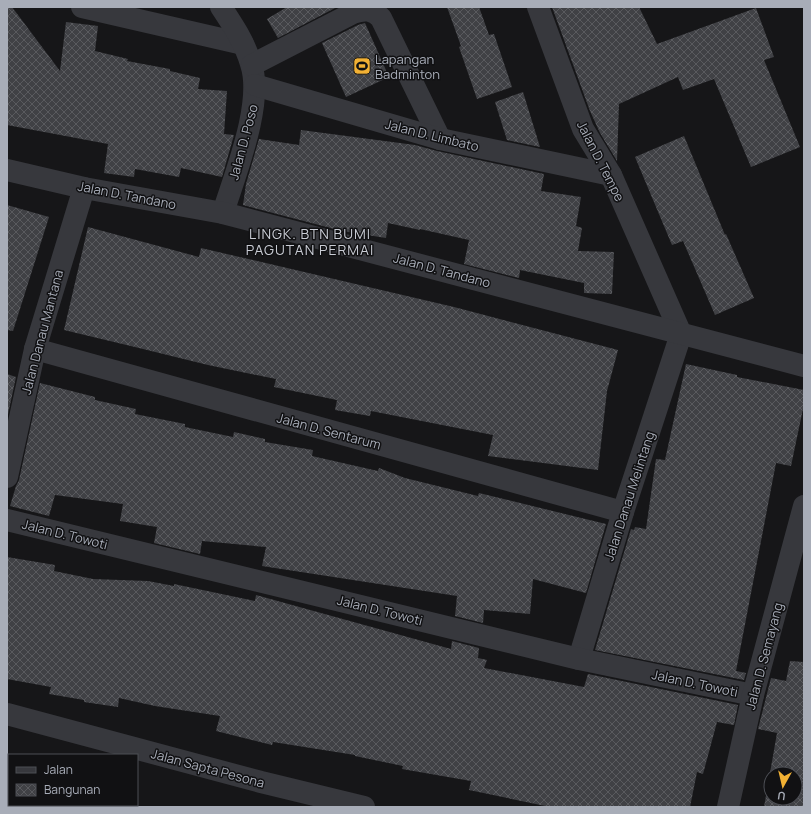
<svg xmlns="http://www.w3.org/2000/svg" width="811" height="814" font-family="Manrope,sans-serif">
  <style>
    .building { fill: url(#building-cross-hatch); fill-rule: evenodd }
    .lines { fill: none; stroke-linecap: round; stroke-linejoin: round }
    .minor { stroke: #37383d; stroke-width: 22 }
    .tertiary { stroke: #37383d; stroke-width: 22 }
    .labels { text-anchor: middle; stroke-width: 3; stroke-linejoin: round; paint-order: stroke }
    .poi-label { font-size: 13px; fill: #a8adb8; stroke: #111113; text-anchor: start }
    .street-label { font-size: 13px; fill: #a8adb8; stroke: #111113 }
    .neighbourhood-label { font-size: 14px; letter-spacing: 1px; fill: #c9ccd4; stroke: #111113 }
  </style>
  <defs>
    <pattern id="building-cross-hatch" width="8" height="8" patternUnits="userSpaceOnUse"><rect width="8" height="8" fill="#404145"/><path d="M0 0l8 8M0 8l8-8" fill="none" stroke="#595a5e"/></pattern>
  </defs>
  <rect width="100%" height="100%" fill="#161618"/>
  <!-- building -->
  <g class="building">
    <polygon points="7,7 12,7 60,71 66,22 98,26 95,51 128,59 127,61 170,69 170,71 200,78 198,89 227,91 224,134 234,135 222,177 181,168 179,177 135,169 134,177 104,173 108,144 7,125"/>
    <polygon points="287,7 337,7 278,38 267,19"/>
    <polygon points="447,7 479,7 489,35 494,34 512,87 477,99 459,47 461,46"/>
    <polygon points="552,7 639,7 657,44 756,8 774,57 764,60 800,147 751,167 714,79 683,90 678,77 619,104 617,161 600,133 590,111"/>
    <polygon points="365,23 389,77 346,97 322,43 358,25"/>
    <polygon points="523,92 540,147 507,140 495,102"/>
    <polygon points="301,130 415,145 437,151 544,174 541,191 581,197 576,226 582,228 578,251 614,252 612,294 584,293 584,283 520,270 519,278 464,264 469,240 420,229 420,230 388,223 386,238 342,231 243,205 246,184 259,139 299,145"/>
    <polygon points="684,136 725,235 726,234 754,298 715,315 683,241 672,245 635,157"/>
    <polygon points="7,205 49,217 13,331 7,330"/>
    <polygon points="88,227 199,257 201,248 454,307 618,350 607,391 598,470 488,456 493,435 371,411 370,416 335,410 337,400 274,387 276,379 208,365 139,348 64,330"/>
    <polygon points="686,364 737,375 737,377 804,390 804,404 791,466 776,463 736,671 746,673 744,680 595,650 631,529 634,530 635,527 646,529 656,459 665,460"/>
    <polygon points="7,374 16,377 7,419"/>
    <polygon points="40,383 95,397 95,400 136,409 135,414 185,424 185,427 233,437 234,432 265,439 265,442 313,450 312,456 378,471 379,468 405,478 478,496 479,493 606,524 586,593 533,579 530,614 484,610 483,623 455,616 457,596 262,566 266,547 202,541 200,554 154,543 157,527 120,521 123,504 55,495 49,516 10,506 16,486 19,480"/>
    <polygon points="7,557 55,565 54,571 93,579 148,581 174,586 174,584 255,601 256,595 451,649 452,641 479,648 478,658 487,660 484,668 584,687 588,674 738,705 734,725 717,722 703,774 697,772 690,807 550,807 469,790 471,781 402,769 403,766 355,756 355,755 273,742 272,745 216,731 220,716 155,706 119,698 118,707 84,702 84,700 49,694 51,687 7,679"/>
    <path d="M790 661 804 662V807H764L777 733 758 729 771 678 786 681ZM771 774H795V798H771Z"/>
  </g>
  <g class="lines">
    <!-- minor -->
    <g class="minor">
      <polyline points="82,7 243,44"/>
      <path d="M221 7C233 25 245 43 251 64 264 103 235 174 223 213"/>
      <polyline points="538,7 583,129 611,175 681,334 623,512 579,659"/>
      <path d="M252 65 353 13C364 9 373 9 381 18L440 139"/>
      <polyline points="255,85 440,139 611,175"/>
      <polyline points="7,170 84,188 223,213 804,366"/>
      <polyline points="35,349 623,512"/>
      <polyline points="7,477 35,349 84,188"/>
      <polyline points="7,520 579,659 753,695"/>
      <polyline points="728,807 753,695 804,506"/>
    </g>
    <!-- tertiary -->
    <polyline class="tertiary" points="7,714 261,782 364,807"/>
  </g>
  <!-- icons -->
  <defs>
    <symbol id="stadium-square" viewBox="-11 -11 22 22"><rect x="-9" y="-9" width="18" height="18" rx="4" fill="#f2b134" stroke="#111113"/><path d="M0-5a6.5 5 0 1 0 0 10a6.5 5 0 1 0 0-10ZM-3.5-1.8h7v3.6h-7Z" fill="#111"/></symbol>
  </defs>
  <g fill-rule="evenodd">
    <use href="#stadium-square" x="352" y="56" width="20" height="20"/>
  </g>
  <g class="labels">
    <!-- poi labels -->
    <g class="poi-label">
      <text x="375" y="64">Lapangan<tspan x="375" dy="15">Badminton</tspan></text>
    </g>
    <!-- street labels -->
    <g class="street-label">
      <text transform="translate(432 135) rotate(14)" y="5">Jalan D. Limbato</text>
      <text transform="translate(243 142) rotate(-75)" y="5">Jalan D. Poso</text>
      <text transform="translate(601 161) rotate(63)" y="5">Jalan D. Tempe</text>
      <text transform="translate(127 195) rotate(11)" y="5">Jalan D. Tandano</text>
      <text transform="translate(442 270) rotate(15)" y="5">Jalan D. Tandano</text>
      <text transform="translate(42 332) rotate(-75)" y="5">Jalan Danau Mantana</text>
      <text transform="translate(329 431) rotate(15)" y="5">Jalan D. Sentarum</text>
      <text transform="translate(629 496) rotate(-72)" y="5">Jalan Danau Melintang</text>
      <text transform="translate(65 534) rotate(14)" y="5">Jalan D. Towoti</text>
      <text transform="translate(380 610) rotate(14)" y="5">Jalan D. Towoti</text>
      <text transform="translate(764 656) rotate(-75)" y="5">Jalan D. Semayang</text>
      <text transform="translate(695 683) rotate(12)" y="5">Jalan D. Towoti</text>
      <text transform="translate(208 768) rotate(15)" y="5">Jalan Sapta Pesona</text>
    </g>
    <!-- neighbourhood labels -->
    <g class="neighbourhood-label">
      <text x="310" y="239">LINGK. BTN BUMI<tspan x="310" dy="16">PAGUTAN PERMAI</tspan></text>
    </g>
  </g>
  <!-- border -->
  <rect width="811" height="814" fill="none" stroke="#a8adb8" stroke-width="16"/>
  <!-- legend -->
  <rect x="8" y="754" width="130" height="52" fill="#111113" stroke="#4d4f55"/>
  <rect x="16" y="767" width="20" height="6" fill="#37383d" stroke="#4d4f55"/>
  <text x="44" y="774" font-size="12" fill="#a8adb8">Jalan</text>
  <rect x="16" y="784" width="20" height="12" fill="url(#building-cross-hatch)" stroke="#4d4f55"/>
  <text x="44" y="794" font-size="12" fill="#a8adb8">Bangunan</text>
  <!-- north arrow -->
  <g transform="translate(783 786) rotate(188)"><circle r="19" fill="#111113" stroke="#4d4f55"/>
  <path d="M0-3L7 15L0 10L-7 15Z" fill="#f2b134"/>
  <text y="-6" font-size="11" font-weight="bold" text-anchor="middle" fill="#a8adb8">U</text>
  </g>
</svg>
